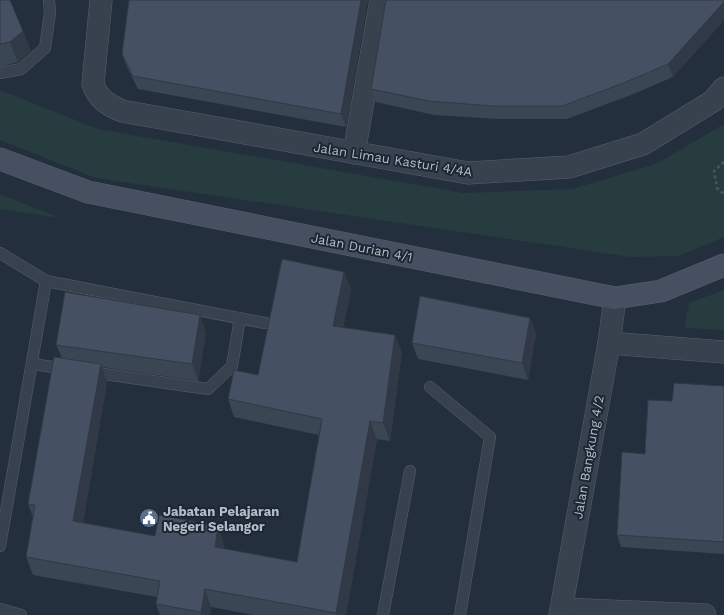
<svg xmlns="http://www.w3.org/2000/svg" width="724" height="615" font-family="'Work Sans',sans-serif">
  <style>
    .green { fill: #263c3f }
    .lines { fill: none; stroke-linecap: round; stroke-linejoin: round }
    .lane-casing { stroke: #565f6c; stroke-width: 12 }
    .street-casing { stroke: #565f6c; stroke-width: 23 }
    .secondary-casing { stroke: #565f6c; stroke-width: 23 }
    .path { stroke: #44595c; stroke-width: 2.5; stroke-dasharray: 3 3; stroke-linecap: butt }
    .lane { stroke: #38414e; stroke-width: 11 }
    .street { stroke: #38414e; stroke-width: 22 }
    .secondary { stroke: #465061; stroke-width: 22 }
    .wall { fill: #3b4654 }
    .shaded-wall { fill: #303945 }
    .building { fill: #455162; stroke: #303945 }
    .labels { text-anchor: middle; stroke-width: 4; stroke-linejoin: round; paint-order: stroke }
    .street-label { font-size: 13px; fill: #b4bcc9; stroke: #1d2633 }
    .poi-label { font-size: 13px; font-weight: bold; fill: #b4bcc9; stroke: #1d2633; text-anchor: start }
  </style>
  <rect width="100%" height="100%" fill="#242f3e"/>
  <!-- green -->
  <g class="green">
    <polygon points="0,90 98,129 463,193 572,189 656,164 724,124 724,237 679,256 631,257 96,178 0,140"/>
    <polygon points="0,194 60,218 0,209"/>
    <polygon points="724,290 724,330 685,328 689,303"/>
  </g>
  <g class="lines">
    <defs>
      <g id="lane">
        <polyline points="0,73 21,69 45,48 50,13 49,0"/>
        <polyline points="0,253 46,281 265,323"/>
        <polyline points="32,364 67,369"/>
        <polyline points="90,372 208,389 232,366 240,318"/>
        <polyline points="430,387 490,437 460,615"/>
        <polyline points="0,546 46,281"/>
        <polyline points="0,609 21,615"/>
        <polyline points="383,615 410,471"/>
      </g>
      <g id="street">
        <path d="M101 0 93 84C98 99 108 105 122 111L468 173 569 167 643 144 713 101 724 88"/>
        <polyline points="354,153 381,0"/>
        <polyline points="609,343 724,352"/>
        <polyline points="561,609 705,615"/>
        <polyline points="560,615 609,343 615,298"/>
      </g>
      <polyline id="secondary" points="0,159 88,192 615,298 661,291 724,265"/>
    </defs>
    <!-- lane casing -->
    <use href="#lane" class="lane-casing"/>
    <!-- street casing -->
    <use href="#street" class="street-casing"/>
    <!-- secondary casing -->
    <use href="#secondary" class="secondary-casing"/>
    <!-- path -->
    <polyline class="path" points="724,162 714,171 717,188 724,194"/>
    <!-- lane -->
    <use href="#lane" class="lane"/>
    <!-- street -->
    <use href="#street" class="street"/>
    <!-- secondary -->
    <use href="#secondary" class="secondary"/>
  </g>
  <!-- wall -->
  <g class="wall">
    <polygon points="0,0 23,31 31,51 18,62 0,67"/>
    <polygon points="129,0 368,0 346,127 138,89 127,67 122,54"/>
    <polygon points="724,0 673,77 631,95 567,119 497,119 434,115 376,102 371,89"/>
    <polygon points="344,272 351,290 343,327 402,352 390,441 377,439 346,615 254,615 211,607 210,615 160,615 156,604 157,597 33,575 26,557 33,517 28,504 62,358 56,345 206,332 198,381 102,367 107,382 83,523 155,536 224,544 224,549 297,562 319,435 234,417 228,399 258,375"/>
    <polygon points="530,318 536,334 528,380 418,359 412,343"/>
    <polygon points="724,386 724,554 621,547 617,535 645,454 672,401"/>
  </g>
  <!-- shaded-wall -->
  <g class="shaded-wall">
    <polygon points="361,0 368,0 346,127 341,114"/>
    <polygon points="724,2 724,21 673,77 668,64"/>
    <polygon points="23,31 31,51 18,62 10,42"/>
    <polygon points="344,272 351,290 340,343 333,326"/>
    <polygon points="200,315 206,332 198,381 192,364"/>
    <polygon points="530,318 536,334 528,380 522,363"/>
    <polygon points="395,335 402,352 390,441 383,423"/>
    <polygon points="101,364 107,382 80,539 73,521"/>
    <polygon points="370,421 377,439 346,615 337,615 336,613"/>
    <polygon points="218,526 224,544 221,565 215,547"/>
    <polygon points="205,589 211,607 210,615 202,615 201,612"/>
  </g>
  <!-- building -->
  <g class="building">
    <polygon points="0,0 10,0 23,31 10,42 0,44"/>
    <polygon points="129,0 361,0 341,114 133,76 122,54"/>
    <polygon points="386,0 724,0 724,2 668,64 626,82 562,106 492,106 429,101 371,89"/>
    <polygon points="282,259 344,272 333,326 395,335 383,423 370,421 336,613 205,589 201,612 156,604 160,581 26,557 35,505 28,504 54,357 101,364 73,521 155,536 159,515 218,526 215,547 297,562 322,419 228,399 234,370 258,375"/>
    <polygon points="65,292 200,315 192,364 56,345"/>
    <polygon points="420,296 530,318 522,363 412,343"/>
    <polygon points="674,383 724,386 724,542 617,535 622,452 645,454 648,400 672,401"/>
  </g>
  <!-- icons -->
  <defs>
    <symbol id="civic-disc" viewBox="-11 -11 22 22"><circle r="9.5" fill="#5c6f8a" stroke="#1d2633"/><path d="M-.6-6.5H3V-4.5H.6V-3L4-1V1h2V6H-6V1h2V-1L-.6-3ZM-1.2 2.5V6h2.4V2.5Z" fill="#fff"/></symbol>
  </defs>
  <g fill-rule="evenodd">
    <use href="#civic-disc" x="138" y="507" width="22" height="22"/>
  </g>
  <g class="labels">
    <!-- street labels -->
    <g class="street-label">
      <text transform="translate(393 159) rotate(9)" y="5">Jalan Limau Kasturi 4/4A</text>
      <text transform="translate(362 247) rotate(11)" y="5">Jalan Durian 4/1</text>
      <text transform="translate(588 457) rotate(-80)" y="5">Jalan Bangkung 4/2</text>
    </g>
    <!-- poi labels -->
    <g class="poi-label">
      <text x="163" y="516">Jabatan Pelajaran<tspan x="163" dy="15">Negeri Selangor</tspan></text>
    </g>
  </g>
</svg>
